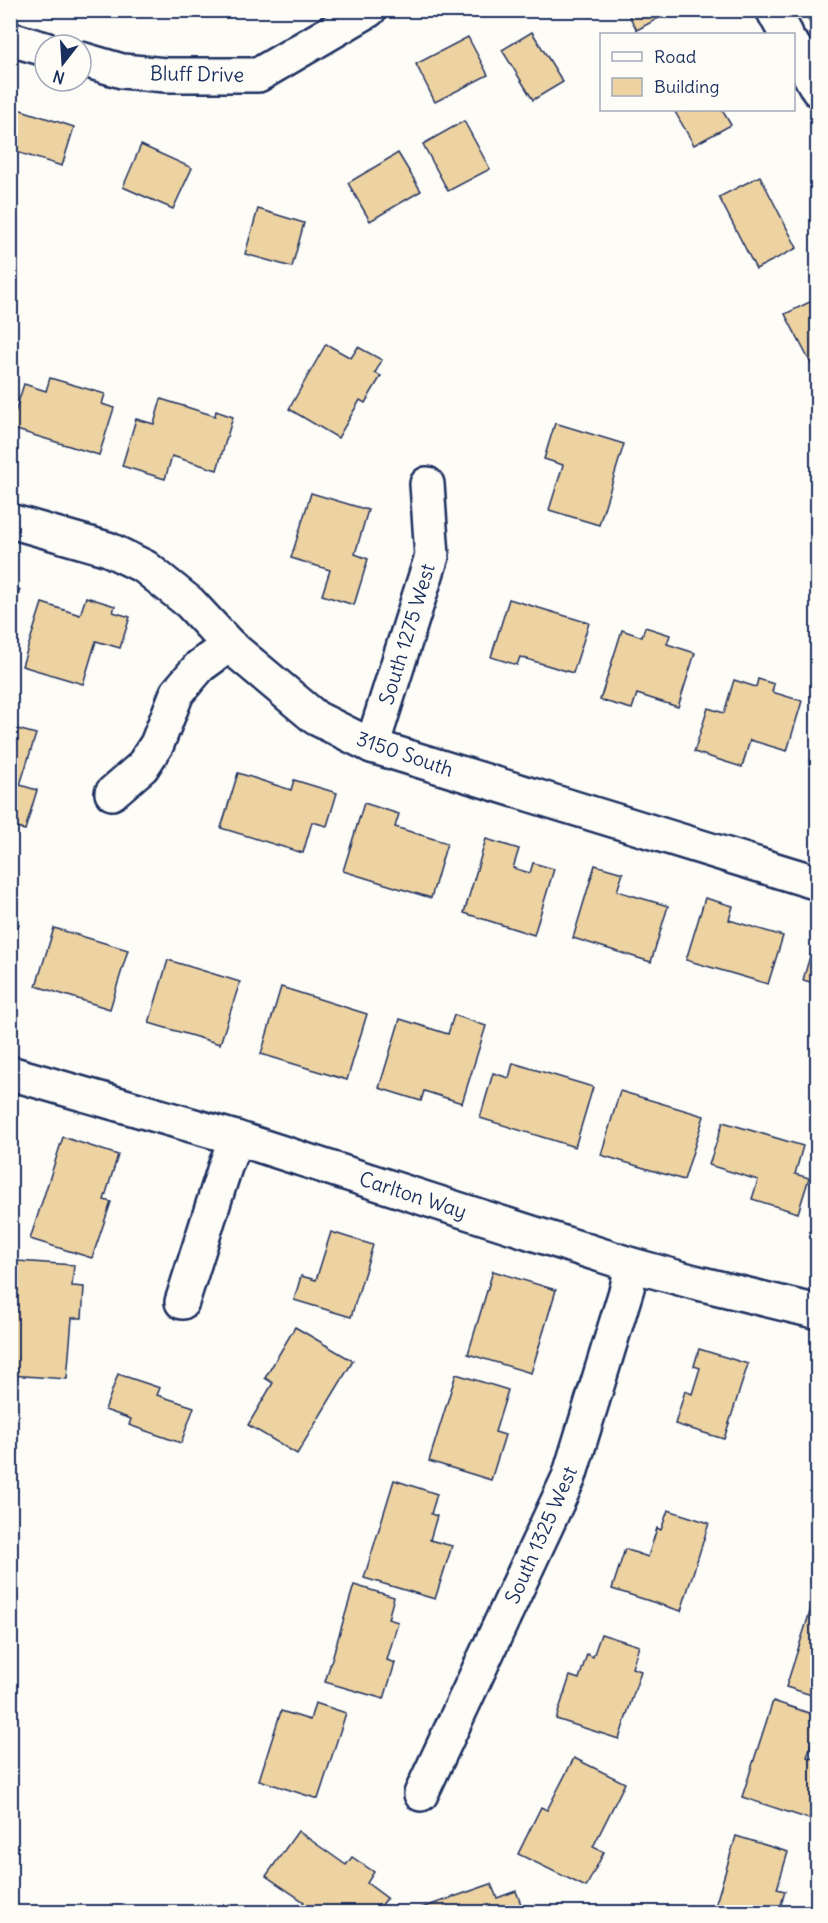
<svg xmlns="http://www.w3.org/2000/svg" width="828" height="1923" font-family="Delius,sans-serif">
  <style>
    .green { fill: #abd998; stroke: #63847b; stroke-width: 1.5 }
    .building { fill: #eed3a2; stroke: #1b2f5e; stroke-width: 1.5 }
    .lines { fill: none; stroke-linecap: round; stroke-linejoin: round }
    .minor-casing { stroke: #1b2f5e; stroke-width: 38 }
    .major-casing { stroke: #1b2f5e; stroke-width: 38 }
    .minor { stroke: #fdfcf7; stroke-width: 33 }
    .major { stroke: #fdfcf7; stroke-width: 33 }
    .labels { text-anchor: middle; stroke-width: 4.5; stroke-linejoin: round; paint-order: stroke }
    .street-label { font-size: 20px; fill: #1b2f5e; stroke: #fdfcf7 }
  </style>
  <rect width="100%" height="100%" fill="#fdfcf7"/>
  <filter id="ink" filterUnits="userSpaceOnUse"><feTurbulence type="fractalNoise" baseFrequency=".0167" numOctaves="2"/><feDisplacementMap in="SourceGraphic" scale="12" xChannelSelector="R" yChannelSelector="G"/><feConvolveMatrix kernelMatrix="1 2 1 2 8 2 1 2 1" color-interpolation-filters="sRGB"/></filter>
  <g filter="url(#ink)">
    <!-- green -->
    <polygon class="green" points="803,11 817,11 817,36"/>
    <!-- building -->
    <g class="building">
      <polygon points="626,10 664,10 666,14 637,30"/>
      <polygon points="532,32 563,82 533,100 502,50"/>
      <polygon points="468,37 488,75 435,102 416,64"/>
      <polygon points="18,109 74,127 62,166 10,150 10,135"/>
      <polygon points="674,110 722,110 731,125 694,145"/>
      <polygon points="464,121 490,169 448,191 423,144"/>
      <polygon points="141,145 192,168 173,209 123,187"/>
      <polygon points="398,153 421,191 370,221 348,183"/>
      <polygon points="760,176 797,248 756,269 719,197"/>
      <polygon points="258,209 304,223 292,267 245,254"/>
      <polygon points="818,298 818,377 785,314"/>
      <polygon points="326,344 351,358 358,347 382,360 375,373 381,376 365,403 360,400 338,438 289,409"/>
      <polygon points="50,378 105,394 102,404 114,408 99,455 10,428 24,384 46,391"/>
      <polygon points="161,399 215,416 216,411 233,417 217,470 172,456 165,479 122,466 136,419 154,424"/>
      <polygon points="555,423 624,444 599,525 549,510 563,465 544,459"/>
      <polygon points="311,493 368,510 355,554 368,559 354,605 322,595 330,570 291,558"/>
      <polygon points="10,587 20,590 10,620"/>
      <polygon points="86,597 115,606 113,612 130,617 120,648 96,641 83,684 22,666 42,603 80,615"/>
      <polygon points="509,599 589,623 573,673 520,657 517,665 491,657"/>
      <polygon points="645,627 670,635 667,644 695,653 678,707 637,694 632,709 600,700 622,630 642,637"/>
      <polygon points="758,679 774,684 772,692 802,701 787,751 750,740 742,767 694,752 708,708 724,713 734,680 756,687"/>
      <polygon points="10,727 36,734 20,785 37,790 25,830 10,826"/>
      <polygon points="238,773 291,790 294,780 337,793 327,826 312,822 303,853 221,828"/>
      <polygon points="364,803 399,814 395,827 447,843 431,898 343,871"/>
      <polygon points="486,839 519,849 513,868 530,873 533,863 554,869 534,935 464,913"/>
      <polygon points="595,865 623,873 617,891 668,906 651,962 573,938"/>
      <polygon points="705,898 733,906 729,920 783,936 768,984 686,960"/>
      <polygon points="10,922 19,924 10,952"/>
      <polygon points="54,928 128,950 110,1009 36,986"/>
      <polygon points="813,946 818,947 818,984 803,980"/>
      <polygon points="168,960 240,982 220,1044 149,1023"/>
      <polygon points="281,987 367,1014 347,1080 261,1054"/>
      <polygon points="818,990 818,1008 813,1007"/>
      <polygon points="454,1015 486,1026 462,1103 424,1091 421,1101 379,1088 400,1019 448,1034"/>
      <polygon points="513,1063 593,1087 575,1147 480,1118 493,1073 509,1078"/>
      <polygon points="620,1091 704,1116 684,1180 601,1155"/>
      <polygon points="723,1122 803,1146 795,1174 809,1178 798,1213 752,1199 758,1180 709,1165"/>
      <polygon points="63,1137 118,1155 104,1200 111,1202 92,1258 30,1239"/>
      <polygon points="331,1232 373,1245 351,1317 294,1300 301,1276 316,1280"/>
      <polygon points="17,1261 74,1265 72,1286 84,1287 82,1318 72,1318 67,1379 10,1375"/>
      <polygon points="493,1271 556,1290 531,1373 468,1354"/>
      <polygon points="295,1327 353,1361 297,1454 248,1425 273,1383 265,1378"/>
      <polygon points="699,1349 748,1364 724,1439 675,1424 685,1391 692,1394 700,1368 694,1366"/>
      <polygon points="118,1374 160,1388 157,1395 194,1407 181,1443 129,1425 131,1419 105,1410"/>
      <polygon points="456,1374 508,1390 495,1432 505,1435 491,1480 429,1461"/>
      <polygon points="394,1480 437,1494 431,1514 437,1516 430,1540 452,1546 435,1599 364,1578"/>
      <polygon points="668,1510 709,1523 681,1611 612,1589 625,1549 648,1557 657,1528 661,1530"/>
      <polygon points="354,1585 394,1597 388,1619 398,1622 387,1660 395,1663 384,1699 325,1682"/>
      <polygon points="815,1596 818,1597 818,1697 786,1687"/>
      <polygon points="601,1634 639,1646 632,1668 641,1671 619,1739 556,1719 570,1676 579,1679 587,1654 593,1657"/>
      <polygon points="773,1701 818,1716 818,1724 807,1757 818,1760 818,1793 809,1819 742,1797"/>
      <polygon points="315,1703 346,1713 318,1799 259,1780 281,1711 310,1720"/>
      <polygon points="574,1758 625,1783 593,1847 604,1852 586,1887 518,1854 541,1807 547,1810"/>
      <polygon points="298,1831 346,1865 352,1857 374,1872 367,1883 387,1898 377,1912 296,1912 304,1902 266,1876"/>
      <polygon points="736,1836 788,1852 777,1889 785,1891 779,1912 723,1912 714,1910"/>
      <polygon points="491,1884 497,1898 516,1891 524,1912 421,1912 419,1909"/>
    </g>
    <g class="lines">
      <defs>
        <g id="minor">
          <polyline points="10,39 45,49"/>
          <polyline points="81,59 122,71 166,75 258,75 369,10"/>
          <polyline points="10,521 108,549 145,567 190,603 229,645 316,718 372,746 818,883"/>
          <polyline points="372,746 432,556 427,484"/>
          <polyline points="112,793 142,767 157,744 177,693 200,666 229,645"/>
          <polyline points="10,1073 236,1138 632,1265 694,1282 818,1312"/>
          <polyline points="182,1302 225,1167 236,1138"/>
          <polyline points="421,1794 569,1477 627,1288 632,1265"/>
        </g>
        <g id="major">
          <polyline points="773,10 786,34"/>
          <polyline points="794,47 818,90"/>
        </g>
      </defs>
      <!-- minor casing -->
      <use href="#minor" class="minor-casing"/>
      <!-- major casing -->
      <use href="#major" class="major-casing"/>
      <!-- minor -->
      <use href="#minor" class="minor"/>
      <!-- major -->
      <use href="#major" class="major"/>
    </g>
  </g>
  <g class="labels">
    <!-- street labels -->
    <g class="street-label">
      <text transform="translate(197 74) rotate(1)" y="7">Bluff Drive</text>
      <text transform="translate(407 634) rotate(-73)" y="7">South 1275 West</text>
      <text transform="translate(405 754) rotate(19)" y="7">3150 South</text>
      <text transform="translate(413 1195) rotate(18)" y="7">Carlton Way</text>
      <text transform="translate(541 1535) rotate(-66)" y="7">South 1325 West</text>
    </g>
  </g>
  <!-- margin -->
  <rect width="828" height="1923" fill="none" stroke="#fdfcf7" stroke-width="36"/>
  <rect x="18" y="18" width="792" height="1887" fill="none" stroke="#1b2f5e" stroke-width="2" filter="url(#ink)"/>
  <!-- legend -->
  <rect x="600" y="33" width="195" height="78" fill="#fdfcf7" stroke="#a3aaba" stroke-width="1.5"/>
  <rect x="612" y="52" width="30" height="9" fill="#fdfcf7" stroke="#a3aaba" stroke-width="1.5"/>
  <text x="654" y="63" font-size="18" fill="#1b2f5e">Road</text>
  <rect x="612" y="78" width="30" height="18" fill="#eed3a2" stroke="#a3aaba" stroke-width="1.5"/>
  <text x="654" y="93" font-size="18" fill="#1b2f5e">Building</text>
  <!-- north arrow -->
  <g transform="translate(63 63) rotate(197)"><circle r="28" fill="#fdfcf7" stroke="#a3aaba" stroke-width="1.5"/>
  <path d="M0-4.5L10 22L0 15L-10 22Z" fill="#1b2f5e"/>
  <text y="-9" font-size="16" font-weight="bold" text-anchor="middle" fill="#1b2f5e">N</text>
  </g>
</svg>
